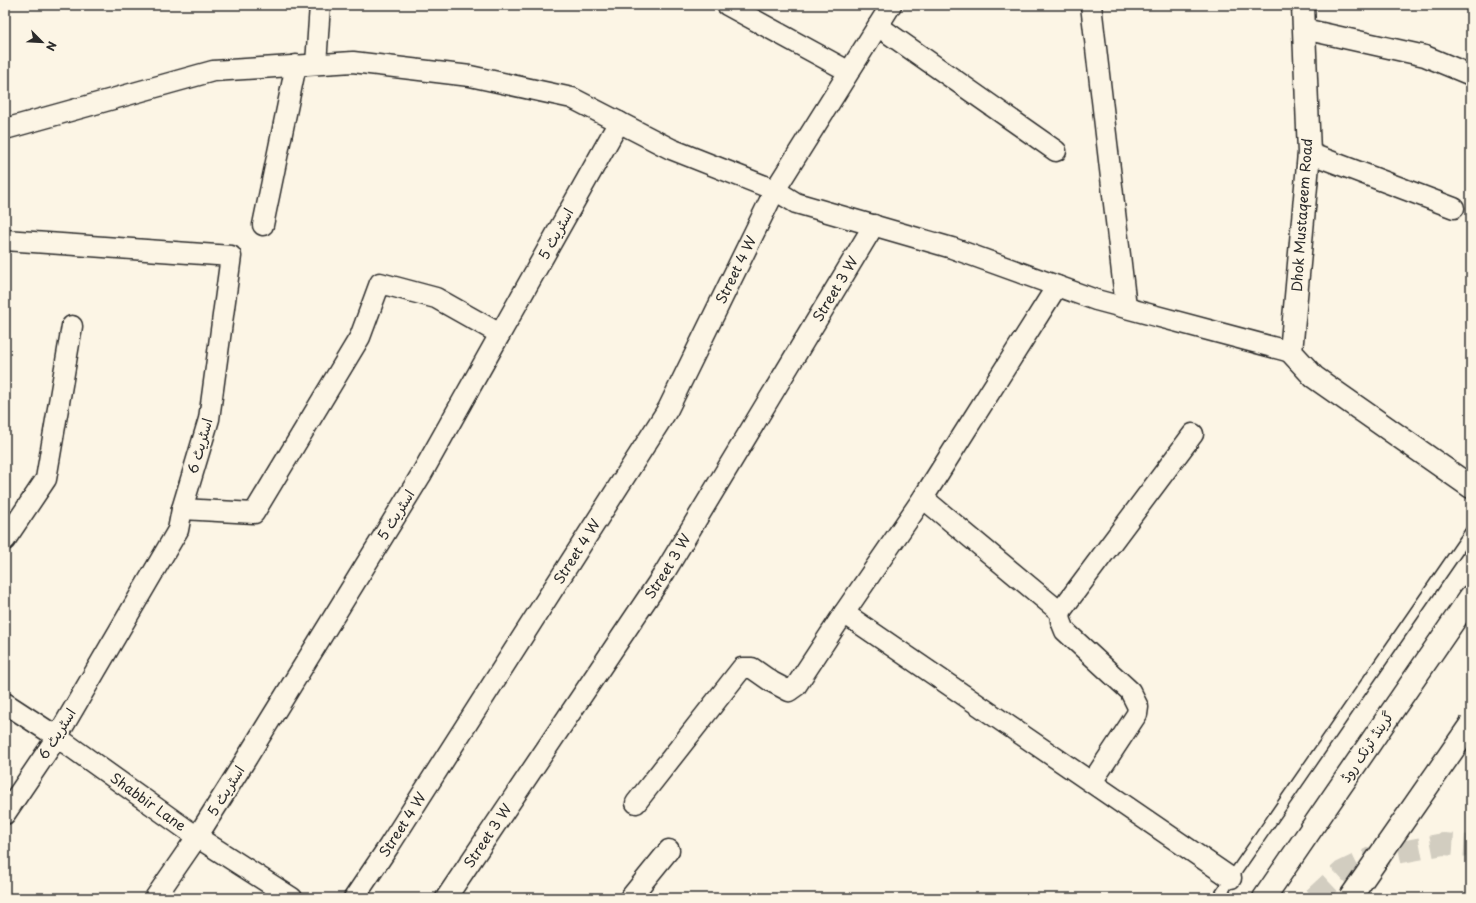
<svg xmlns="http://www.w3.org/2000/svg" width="1476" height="903" font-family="'Playpen Sans','Playpen Sans Arabic',sans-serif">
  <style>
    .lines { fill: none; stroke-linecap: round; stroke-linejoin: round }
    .trunk-tunnel { stroke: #d2cdc0; stroke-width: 22; stroke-dasharray: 22 11; stroke-linecap: butt }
    .service-casing { stroke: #2b2b2b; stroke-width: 13 }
    .minor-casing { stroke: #2b2b2b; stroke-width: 23 }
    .tertiary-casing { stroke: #2b2b2b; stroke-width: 25 }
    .trunk-casing { stroke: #2b2b2b; stroke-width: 25 }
    .service { stroke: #fcf5e5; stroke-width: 10 }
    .minor { stroke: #fcf5e5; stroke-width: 20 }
    .tertiary { stroke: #fcf5e5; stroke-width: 22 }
    .trunk { stroke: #fcf5e5; stroke-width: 22 }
    .trunk-bridge-casing { stroke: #2b2b2b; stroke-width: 25; stroke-linecap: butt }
    .trunk-bridge { stroke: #fcf5e5; stroke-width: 22 }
    .labels { text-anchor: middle; stroke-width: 3.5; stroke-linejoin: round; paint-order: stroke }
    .street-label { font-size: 14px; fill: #2b2b2b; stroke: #fcf5e5 }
  </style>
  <rect width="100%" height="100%" fill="#fcf5e5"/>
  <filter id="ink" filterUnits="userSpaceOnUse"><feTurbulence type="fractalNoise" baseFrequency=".025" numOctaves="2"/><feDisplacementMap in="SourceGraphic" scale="8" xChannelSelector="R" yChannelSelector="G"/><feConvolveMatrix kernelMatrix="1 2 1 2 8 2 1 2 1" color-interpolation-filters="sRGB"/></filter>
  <g filter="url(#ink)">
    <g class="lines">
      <!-- trunk-tunnel -->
      <polyline class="trunk-tunnel" points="1314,898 1342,872 1371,858 1443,844 1471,846"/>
      <defs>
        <polyline id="service" points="1218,898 1471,531"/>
        <g id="minor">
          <polyline points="727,5 848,71"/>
          <polyline points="1091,5 1126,307"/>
          <polyline points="878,26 1056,151"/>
          <polyline points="1304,29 1425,56 1471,75"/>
          <polyline points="316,64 320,5"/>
          <polyline points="5,129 213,71 353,62 470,76 572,98 671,149 775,190 796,203 952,248 1096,300 1291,352"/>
          <polyline points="1309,153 1454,208"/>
          <polyline points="263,225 296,65"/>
          <polyline points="5,240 231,256 209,419 182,509 178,530 57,737 5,814"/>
          <polyline points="1057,286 923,498 844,613 1231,878"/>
          <polyline points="923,498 1060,612 1061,621 1065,631 1130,691 1138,707 1137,714 1092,782"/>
          <polyline points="182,509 254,513 360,337 380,283 436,298 500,334"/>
          <polyline points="5,540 46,479 72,326"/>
          <polyline points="1060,612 1193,434"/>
          <path id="s1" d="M5 703 57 737 197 837 292 898"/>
          <polyline points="636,803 742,668 752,668 772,682 789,691 796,686 844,613"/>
          <polyline points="155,898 197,837 243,764 421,475 619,122"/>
          <path id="s2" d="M354 898 389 846 668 409 775 190 891 5"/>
          <path id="s3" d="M446 898 663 575 874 225"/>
          <polyline points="630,898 669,850"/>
        </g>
        <polyline id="tertiary" points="1303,5 1309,153 1291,352 1314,377 1471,487"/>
        <polyline id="trunk" points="1264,898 1471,596"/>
      </defs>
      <!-- service casing -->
      <use href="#service" class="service-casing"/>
      <!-- minor casing -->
      <use href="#minor" class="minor-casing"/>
      <!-- tertiary casing -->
      <use href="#tertiary" class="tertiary-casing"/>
      <!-- trunk casing -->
      <use href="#trunk" class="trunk-casing"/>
      <!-- service -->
      <use href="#service" class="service"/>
      <!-- minor -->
      <use href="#minor" class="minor"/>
      <!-- tertiary -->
      <use href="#tertiary" class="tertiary"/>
      <!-- trunk -->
      <use href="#trunk" class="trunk"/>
      <defs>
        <polyline id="trunk-bridge" points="1350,898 1471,724"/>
      </defs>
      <!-- trunk-bridge casing -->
      <use href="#trunk-bridge" class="trunk-bridge-casing"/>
      <!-- trunk-bridge -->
      <use href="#trunk-bridge" class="trunk-bridge"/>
    </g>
  </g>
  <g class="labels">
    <!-- street labels -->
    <g class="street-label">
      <text transform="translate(1302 215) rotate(-86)" y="5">Dhok Mustaqeem Road</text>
      <text transform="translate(556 234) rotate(-61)" y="5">اسٹریٹ 5</text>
      <text dy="5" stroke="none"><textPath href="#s2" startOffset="736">Street 4 W</textPath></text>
      <text dy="5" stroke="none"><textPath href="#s3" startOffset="723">Street 3 W</textPath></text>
      <text transform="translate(200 446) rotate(-74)" y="5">اسٹریٹ 6</text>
      <text transform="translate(396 515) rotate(-58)" y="5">اسٹریٹ 5</text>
      <text dy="5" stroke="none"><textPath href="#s2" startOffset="412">Street 4 W</textPath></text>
      <text dy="5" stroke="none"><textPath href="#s3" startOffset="399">Street 3 W</textPath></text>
      <text transform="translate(57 734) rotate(-58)" y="5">اسٹریٹ 6</text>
      <text transform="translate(1367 747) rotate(-56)" y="5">گرینڈ ٹرنک روڈ</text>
      <text transform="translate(226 791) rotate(-58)" y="5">اسٹریٹ 5</text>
      <text dy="5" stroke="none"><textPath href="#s1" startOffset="174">Shabbir Lane</textPath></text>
      <text dy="5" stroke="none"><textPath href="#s2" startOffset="88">Street 4 W</textPath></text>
      <text dy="5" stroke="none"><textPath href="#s3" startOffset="75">Street 3 W</textPath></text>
    </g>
  </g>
  <!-- margin -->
  <rect width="1476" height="903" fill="none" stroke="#fcf5e5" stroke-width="20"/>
  <rect x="10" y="10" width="1456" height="883" fill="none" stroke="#2b2b2b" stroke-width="1.5" filter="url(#ink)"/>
  <!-- north arrow -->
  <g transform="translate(42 42) rotate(114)" stroke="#fcf5e5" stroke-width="3" paint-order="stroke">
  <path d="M0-3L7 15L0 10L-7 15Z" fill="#2b2b2b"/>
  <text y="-6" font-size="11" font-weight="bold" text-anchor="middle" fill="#2b2b2b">N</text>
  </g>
</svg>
